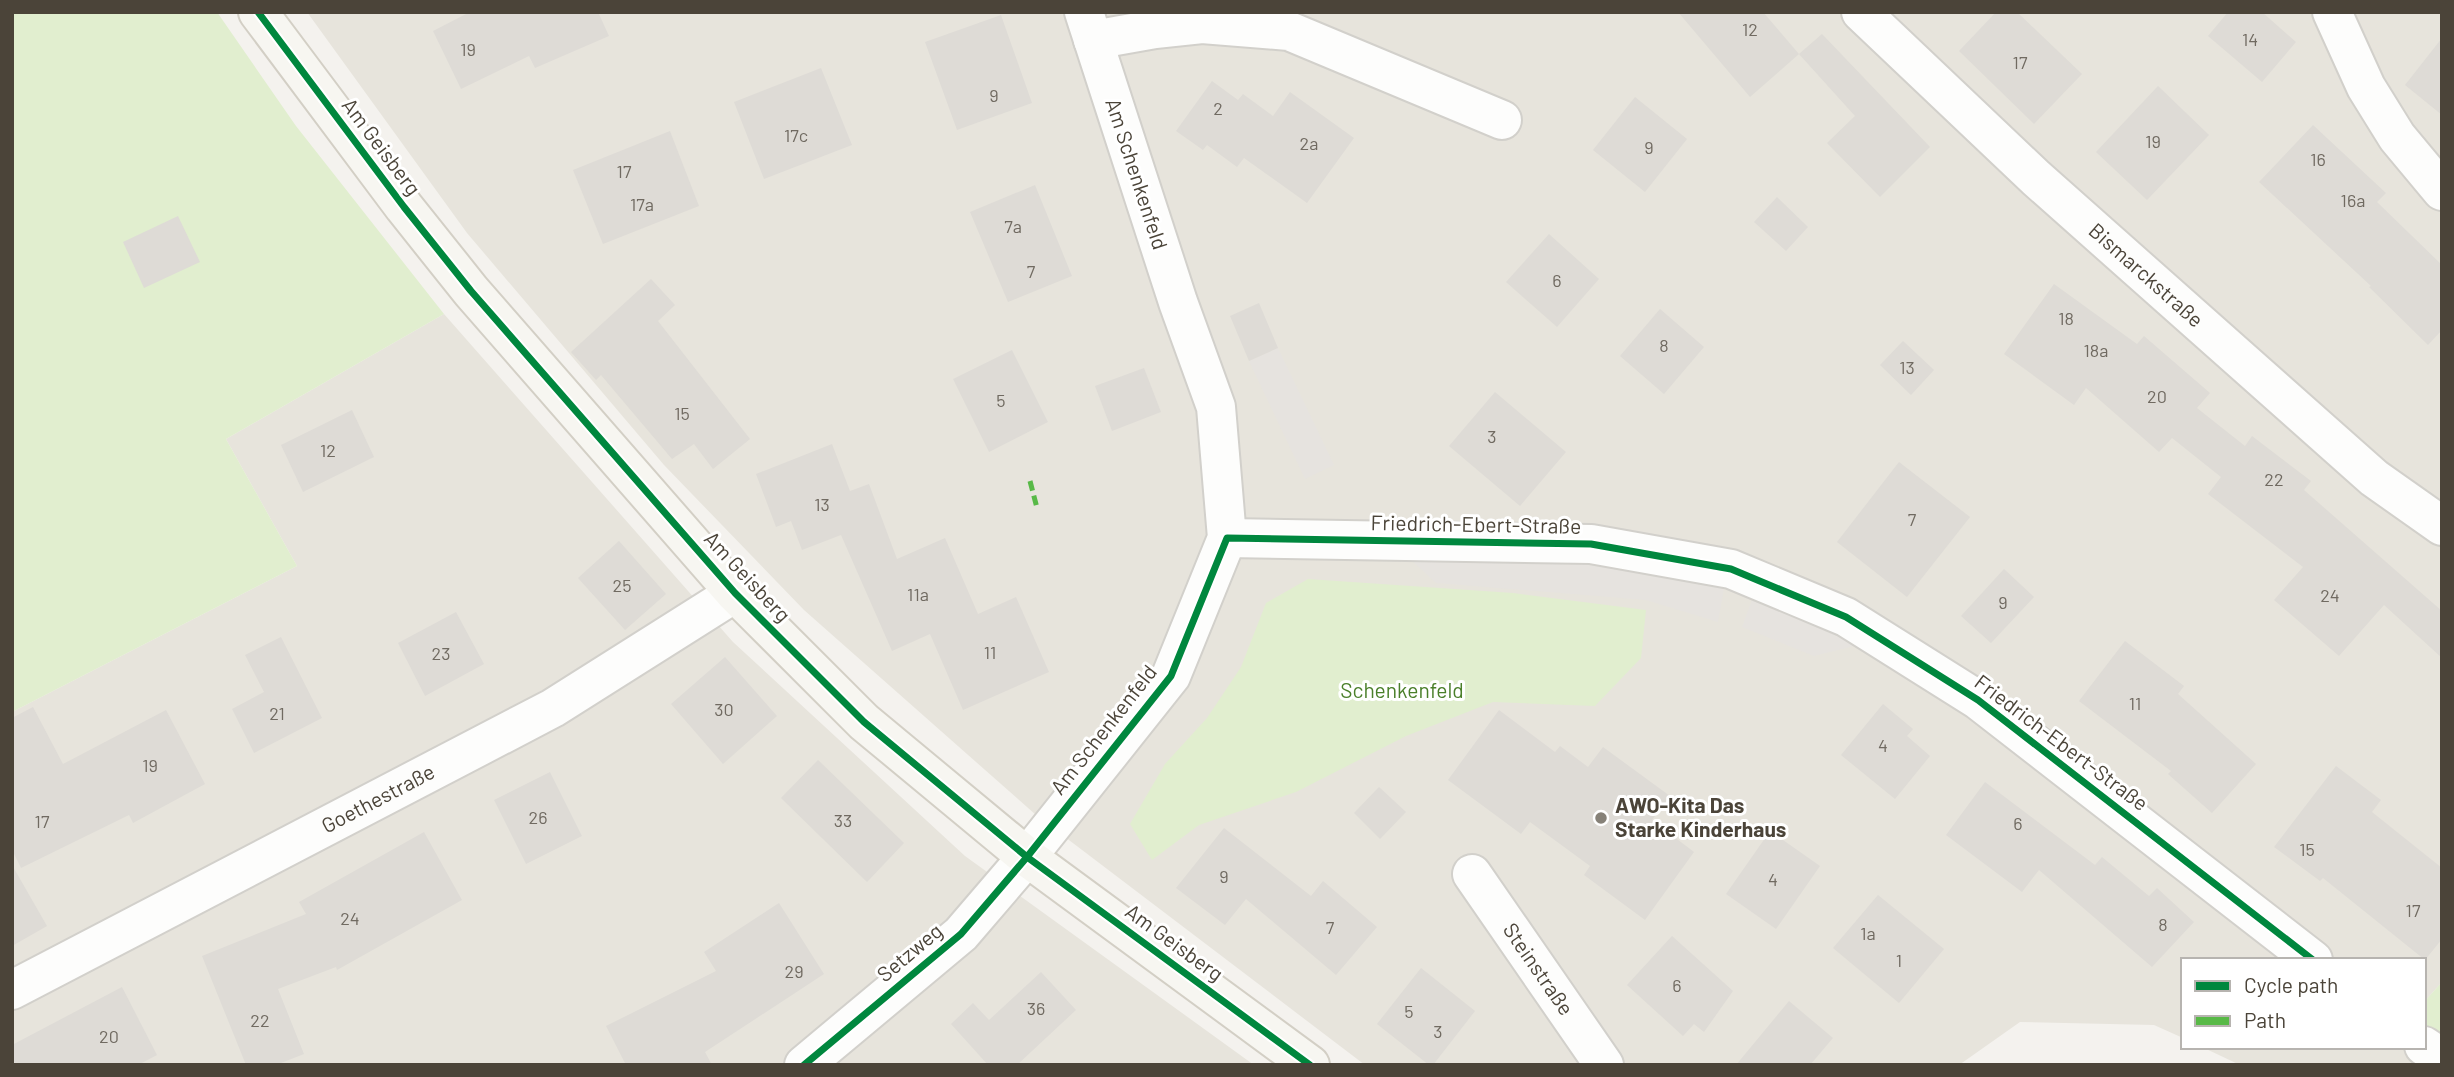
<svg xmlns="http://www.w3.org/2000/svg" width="2454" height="1077" font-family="Barlow,sans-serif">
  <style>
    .residential { fill: #e7e4dc }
    .green { fill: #e1eecf }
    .parking { fill: #e6e3df }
    .building { fill: #dedbd6 }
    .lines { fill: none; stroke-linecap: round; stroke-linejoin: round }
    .street-casing { stroke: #d2d0cb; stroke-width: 42 }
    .secondary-casing { stroke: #d3cfc5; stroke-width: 42 }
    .street { stroke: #fdfdfc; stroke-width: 38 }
    .secondary { stroke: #f7f6f1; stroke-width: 38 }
    .quiet { stroke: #58b947; stroke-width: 5; stroke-dasharray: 10 5; stroke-linecap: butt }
    .cycleway-casing { stroke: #fff; stroke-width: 11 }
    .cycleway { stroke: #00873e; stroke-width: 7 }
    .poi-dot { fill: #868178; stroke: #fff; stroke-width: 2.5 }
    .labels { text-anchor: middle; stroke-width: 6; stroke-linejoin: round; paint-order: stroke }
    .number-label { font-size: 18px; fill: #706a61 }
    .street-label { font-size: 21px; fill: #4b4439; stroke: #fff }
    .park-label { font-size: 21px; fill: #4a7f2a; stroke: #fff }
    .poi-label { font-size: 21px; font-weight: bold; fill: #4b4439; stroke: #fff; text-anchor: start }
  </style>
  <rect width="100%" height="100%" fill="#f4f2ee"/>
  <!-- residential -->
  <g class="residential">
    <polygon points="307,12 2442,12 2442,982 2424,1002 2424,960 2183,960 2183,1038 2154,1025 2020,1022 1959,1065 1365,1065 1036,815 804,610 664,465 467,233"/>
    <polygon points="444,314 733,642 965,856 1254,1065 12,1065 12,712 297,566 226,439"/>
    <polygon points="2202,1047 2424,1047 2428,1065 2240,1065"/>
  </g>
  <!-- green -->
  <g class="green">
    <polygon points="12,12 217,12 296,126 444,314 226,439 297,566 12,712"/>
    <polygon points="1308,579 1513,593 1646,610 1641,658 1595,706 1493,702 1406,736 1296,792 1199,825 1152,860 1130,824 1165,764 1207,718 1241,667 1266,603"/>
    <polygon points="2442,982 2442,1034 2424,1024 2424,1002"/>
  </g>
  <!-- parking -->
  <g class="parking">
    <polygon points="1278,348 1334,465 1305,479 1249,361"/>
    <polygon points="1408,557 1581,560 1671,574 1724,589 1718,622 1646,600 1436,583"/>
    <polygon points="1753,597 1795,612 1858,645 1814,656 1742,627"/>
  </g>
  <!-- building -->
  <g class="building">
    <polygon points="470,12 598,12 609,36 535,68 529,56 461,89 433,31"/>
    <polygon points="1678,12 1763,12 1799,54 1750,97"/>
    <polygon points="1996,12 2017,12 2082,74 2034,124 1959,51"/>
    <polygon points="2228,12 2262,12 2296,42 2262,82 2208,36"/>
    <polygon points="1001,15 1032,103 957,130 925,42"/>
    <polygon points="1822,34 1930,147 1880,197 1827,143 1855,116 1799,54"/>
    <polygon points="2442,38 2442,115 2405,85"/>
    <polygon points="821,68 852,145 764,179 734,102"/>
    <polygon points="1212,81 1238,100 1243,94 1273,116 1290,92 1354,138 1307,203 1244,158 1237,167 1207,145 1203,150 1176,131"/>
    <polygon points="2158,86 2209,135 2147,200 2096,152"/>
    <polygon points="1635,97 1687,139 1645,192 1593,150"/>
    <polygon points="2313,125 2386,193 2377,202 2442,265 2442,330 2428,345 2369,287 2371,286 2259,182"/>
    <polygon points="670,131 699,206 603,244 573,170"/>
    <polygon points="1035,185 1072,276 1008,302 970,212"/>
    <polygon points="1777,197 1808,227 1786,251 1754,222"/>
    <polygon points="178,216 200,262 144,288 123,242"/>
    <polygon points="1549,234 1599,279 1557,327 1506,282"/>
    <polygon points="651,279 675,305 658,321 750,439 713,469 694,444 672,459 601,375 596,380 571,352"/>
    <polygon points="2054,284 2137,344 2144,336 2210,393 2197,408 2245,446 2252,436 2311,481 2304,490 2442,611 2442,658 2384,605 2339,656 2274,600 2303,567 2208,494 2221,477 2172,438 2159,452 2086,388 2074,405 2004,354"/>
    <polygon points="1259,303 1278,348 1249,361 1230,316"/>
    <polygon points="1660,309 1704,347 1664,394 1620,356"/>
    <polygon points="1903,341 1934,370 1911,395 1880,365"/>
    <polygon points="1012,350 1048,422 989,452 953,379"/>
    <polygon points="1144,368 1161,412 1112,431 1095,386"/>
    <polygon points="1495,392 1566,452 1520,506 1449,446"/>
    <polygon points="352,410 374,457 303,492 281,445"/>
    <polygon points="832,444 850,491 869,484 897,559 945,538 978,614 1016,597 1049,672 963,710 930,634 892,651 841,535 802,550 791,521 776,527 756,474"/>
    <polygon points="1899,462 1970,517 1907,597 1837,542"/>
    <polygon points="619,541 666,594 625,630 578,578"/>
    <polygon points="2004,569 2034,597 1991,643 1961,616"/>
    <polygon points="456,612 484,664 425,696 398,643"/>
    <polygon points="281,637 322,718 254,753 232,709 264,692 245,655"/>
    <polygon points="2125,641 2184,686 2178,694 2256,764 2212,813 2168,774 2171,771 2079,701"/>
    <polygon points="725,657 777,716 723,764 671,704"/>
    <polygon points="1883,704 1913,729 1907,736 1930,756 1895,799 1841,755"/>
    <polygon points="33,707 63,764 166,710 205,784 133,823 129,815 21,868 12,850 12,718"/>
    <polygon points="1499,710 1555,752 1560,746 1588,767 1603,747 1670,796 1652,820 1694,852 1645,920 1584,875 1590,866 1530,822 1521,834 1448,780"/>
    <polygon points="818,760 904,843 867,882 781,798"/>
    <polygon points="2336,766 2381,800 2372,812 2442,868 2442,939 2425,960 2323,878 2320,881 2274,847"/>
    <polygon points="550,772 582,836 526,864 494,800"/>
    <polygon points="1985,782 2095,865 2102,857 2149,896 2157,888 2194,922 2152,967 2039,870 2022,892 1946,835"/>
    <polygon points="1379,787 1406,812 1380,839 1354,813"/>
    <polygon points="1224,828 1311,896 1323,881 1377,927 1336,975 1246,899 1225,925 1176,888"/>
    <polygon points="1770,831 1820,866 1776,929 1726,894"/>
    <polygon points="424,832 462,900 337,970 336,967 278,989 304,1054 276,1065 246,1065 202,956 306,914 299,902"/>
    <polygon points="12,865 47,926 12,946"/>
    <polygon points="1878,895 1944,949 1899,1003 1833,948"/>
    <polygon points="779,903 824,974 705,1052 712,1065 626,1065 606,1026 716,971 704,952"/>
    <polygon points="1672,936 1733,991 1704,1032 1694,1024 1683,1036 1627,985"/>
    <polygon points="1421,968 1475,1011 1433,1065 1429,1065 1377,1024"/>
    <polygon points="1041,972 1076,1010 1017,1065 988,1065 951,1024 973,1003 989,1020"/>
    <polygon points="122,987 157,1055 138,1065 12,1065 12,1045"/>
    <polygon points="1789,1001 1833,1038 1810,1065 1736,1065"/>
  </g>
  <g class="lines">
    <defs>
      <g id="street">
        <path id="s1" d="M1861 12 2036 178 2374 478 2442 526"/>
        <polyline points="2332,12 2366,87 2397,137 2442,191"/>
        <polyline points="1093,40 1155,29 1202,24 1289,31 1502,120"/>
        <polyline points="1227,538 1591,544 1731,569 1846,617 1978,700 2313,960"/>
        <path id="s2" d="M1472 874 1604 1065"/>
        <path id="s3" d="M12 990 553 708 735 593"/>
        <polyline points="2424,1046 2442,1058"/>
        <polyline points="804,1065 961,934 1027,857 1171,676 1227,538 1216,407 1178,302 1084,12"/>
      </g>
      <polyline id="secondary" points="258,12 404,207 471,291 735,593 864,722 1027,857 1310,1065"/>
    </defs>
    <!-- street casing -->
    <use href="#street" class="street-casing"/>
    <!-- secondary casing -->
    <use href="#secondary" class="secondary-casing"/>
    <!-- street -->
    <use href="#street" class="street"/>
    <!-- secondary -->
    <use href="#secondary" class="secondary"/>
    <!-- quiet -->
    <polyline class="quiet" points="1030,481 1037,508"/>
    <defs>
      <g id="cycleway">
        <polyline points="258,12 404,207 471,291 735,593 864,722 1027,857 1310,1065"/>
        <polyline points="804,1065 961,934 1027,857 1171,676 1227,538 1591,544 1731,569 1846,617 1978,700 2313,960"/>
      </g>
    </defs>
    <!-- cycleway casing -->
    <use href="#cycleway" class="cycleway-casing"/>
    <!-- cycleway -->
    <use href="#cycleway" class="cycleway"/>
  </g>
  <!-- markers -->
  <circle class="poi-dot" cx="1601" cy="818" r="7"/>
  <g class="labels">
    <!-- number labels -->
    <g class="number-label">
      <text x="1750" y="36">12</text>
      <text x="2250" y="46">14</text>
      <text x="468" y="56">19</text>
      <text x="2020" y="69">17</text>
      <text x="994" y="102">9</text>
      <text x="1218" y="115">2</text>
      <text x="796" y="142">17c</text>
      <text x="2153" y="148">19</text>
      <text x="1309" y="150">2a</text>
      <text x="1649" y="154">9</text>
      <text x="2318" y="166">16</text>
      <text x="624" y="178">17</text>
      <text x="2353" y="207">16a</text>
      <text x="642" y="211">17a</text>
      <text x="1013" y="233">7a</text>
      <text x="1031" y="278">7</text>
      <text x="1557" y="287">6</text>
      <text x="2066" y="325">18</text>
      <text x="1664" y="352">8</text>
      <text x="2096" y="357">18a</text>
      <text x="1907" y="374">13</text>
      <text x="2157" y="403">20</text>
      <text x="1001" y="407">5</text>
      <text x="682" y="420">15</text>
      <text x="1492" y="443">3</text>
      <text x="328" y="457">12</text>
      <text x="2274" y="486">22</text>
      <text x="822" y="511">13</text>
      <text x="1912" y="526">7</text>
      <text x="622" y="592">25</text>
      <text x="918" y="601">11a</text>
      <text x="2330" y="602">24</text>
      <text x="2003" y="609">9</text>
      <text x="990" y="659">11</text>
      <text x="441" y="660">23</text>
      <text x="2135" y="710">11</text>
      <text x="724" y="716">30</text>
      <text x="277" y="720">21</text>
      <text x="1883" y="752">4</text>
      <text x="150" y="772">19</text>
      <text x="538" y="824">26</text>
      <text x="843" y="827">33</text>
      <text x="42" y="828">17</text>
      <text x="2018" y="830">6</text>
      <text x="2307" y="856">15</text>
      <text x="1224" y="883">9</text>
      <text x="1773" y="886">4</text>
      <text x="2413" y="917">17</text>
      <text x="350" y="925">24</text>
      <text x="2163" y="931">8</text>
      <text x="1330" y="934">7</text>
      <text x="1868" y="940">1a</text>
      <text x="1899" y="967">1</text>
      <text x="794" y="978">29</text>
      <text x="1677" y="992">6</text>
      <text x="1036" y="1015">36</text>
      <text x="1409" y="1018">5</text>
      <text x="260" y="1027">22</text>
      <text x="1438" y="1038">3</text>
      <text x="109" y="1043">20</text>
    </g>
    <!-- street labels -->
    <g class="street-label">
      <text transform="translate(381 147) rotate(53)" y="7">Am Geisberg</text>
      <text transform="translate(1136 174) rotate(72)" y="7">Am Schenkenfeld</text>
      <text dy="7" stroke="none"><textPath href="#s1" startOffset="388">Bismarckstraße</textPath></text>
      <text transform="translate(1476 525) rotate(1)" y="7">Friedrich-Ebert-Straße</text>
      <text transform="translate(747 577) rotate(47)" y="7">Am Geisberg</text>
      <text transform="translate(1104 730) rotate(-52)" y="7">Am Schenkenfeld</text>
      <text transform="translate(2061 743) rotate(37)" y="7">Friedrich-Ebert-Straße</text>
      <text dy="7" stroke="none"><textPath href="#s3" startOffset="413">Goethestraße</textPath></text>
      <text transform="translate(1174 943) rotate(36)" y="7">Am Geisberg</text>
      <text transform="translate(910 953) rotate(-40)" y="7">Setzweg</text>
      <text dy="7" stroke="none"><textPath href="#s2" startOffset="116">Steinstraße</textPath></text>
    </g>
    <!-- park labels -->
    <g class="park-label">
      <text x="1402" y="698">Schenkenfeld</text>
    </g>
    <!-- poi labels -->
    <g class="poi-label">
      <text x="1615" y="813">AWO-Kita Das<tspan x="1615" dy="24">Starke Kinderhaus</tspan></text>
    </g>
  </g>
  <!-- border -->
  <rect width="2454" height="1077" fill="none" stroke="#4b4439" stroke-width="28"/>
  <!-- legend -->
  <rect x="2181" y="958" width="245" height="91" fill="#ffffff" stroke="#b7b4b0" stroke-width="2"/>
  <rect x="2195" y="981" width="35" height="10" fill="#00873e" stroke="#b7b4b0" stroke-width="2"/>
  <text x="2244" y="993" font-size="21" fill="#4b4439">Cycle path</text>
  <rect x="2195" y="1016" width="35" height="10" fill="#58b947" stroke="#b7b4b0" stroke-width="2"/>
  <text x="2244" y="1028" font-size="21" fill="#4b4439">Path</text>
</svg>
